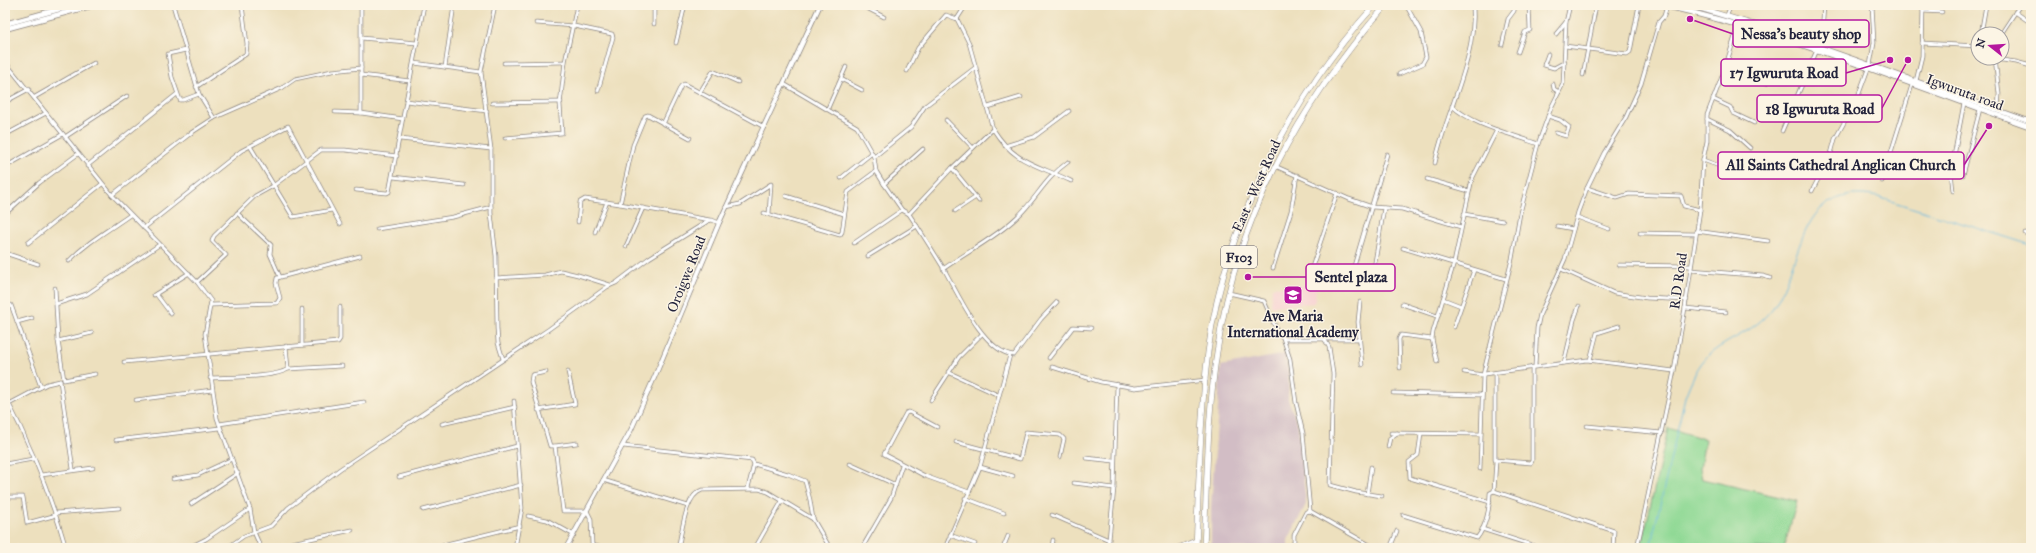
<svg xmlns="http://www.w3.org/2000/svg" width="2036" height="553" font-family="'IM FELL Great Primer',serif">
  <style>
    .built { fill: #f7cfd0 }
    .industrial { fill: #d2bdc5 }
    .green { fill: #90d995; stroke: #597e68 }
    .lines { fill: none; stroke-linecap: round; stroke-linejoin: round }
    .stream { stroke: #64b8e0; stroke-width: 1 }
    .minor-casing { stroke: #88817c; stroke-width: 4.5 }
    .tertiary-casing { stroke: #88817c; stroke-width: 5.5 }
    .secondary-casing { stroke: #88817c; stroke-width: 6 }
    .primary-casing { stroke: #88817c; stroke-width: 6 }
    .minor { stroke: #fff; stroke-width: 3 }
    .tertiary { stroke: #fff; stroke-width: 4 }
    .secondary { stroke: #fff; stroke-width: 4.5 }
    .primary { stroke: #fff; stroke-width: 5 }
    .labels { text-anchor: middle; stroke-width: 3; stroke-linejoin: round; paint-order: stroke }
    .shield { fill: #fcf5e5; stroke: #63616e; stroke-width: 1 }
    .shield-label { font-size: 13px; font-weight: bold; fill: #22223b }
    .street-label { font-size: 14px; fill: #22223b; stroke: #fcf5e5 }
    .poi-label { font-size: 14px; font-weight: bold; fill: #22223b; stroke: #fcf5e5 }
    .leader { fill: none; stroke: #b5179e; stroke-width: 1.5 }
    .callout-dot { fill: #b5179e; stroke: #fcf5e5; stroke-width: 1.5 }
    .callout { fill: #fcf5e5; stroke: #b5179e; stroke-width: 1.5 }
    .callout-label { font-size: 15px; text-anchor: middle; font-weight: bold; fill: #22223b }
  </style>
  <rect width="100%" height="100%" fill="#fcf5e5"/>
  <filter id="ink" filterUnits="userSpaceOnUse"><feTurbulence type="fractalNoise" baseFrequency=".025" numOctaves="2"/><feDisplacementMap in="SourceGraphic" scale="8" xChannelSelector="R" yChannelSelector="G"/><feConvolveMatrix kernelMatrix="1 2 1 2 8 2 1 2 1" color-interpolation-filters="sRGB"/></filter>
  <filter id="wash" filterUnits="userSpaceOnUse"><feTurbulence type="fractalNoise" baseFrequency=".012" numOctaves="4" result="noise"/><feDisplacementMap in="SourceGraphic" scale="16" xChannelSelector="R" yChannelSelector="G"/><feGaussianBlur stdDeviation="0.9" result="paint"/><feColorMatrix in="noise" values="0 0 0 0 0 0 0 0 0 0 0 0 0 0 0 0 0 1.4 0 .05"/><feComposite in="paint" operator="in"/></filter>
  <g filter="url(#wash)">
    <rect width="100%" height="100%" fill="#ede0be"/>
    <!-- built -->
    <polygon class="built" points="1316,285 1315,303 1271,306 1272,287"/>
    <!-- industrial -->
    <polygon class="industrial" points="1285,354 1289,375 1288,399 1298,425 1306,504 1288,540 1288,548 1211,548 1211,507 1221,366"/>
    <!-- green -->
    <polygon class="green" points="1668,428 1705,439 1700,469 1702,479 1797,501 1784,548 1641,548"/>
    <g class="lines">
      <!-- stream -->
      <path class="stream" d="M1650 548 1685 397C1691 381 1698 364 1711 353 1733 336 1754 332 1772 309 1793 281 1798 226 1824 206 1841 194 1858 193 1878 197L2031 245"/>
    </g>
  </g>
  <g filter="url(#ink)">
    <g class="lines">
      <defs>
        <g id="minor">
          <polyline points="173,5 199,94 214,118"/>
          <polyline points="361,5 361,113"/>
          <polyline points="495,5 481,72 491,149 491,213 496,256 497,328 498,343 503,359"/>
          <polyline points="654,5 654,24"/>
          <polyline points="861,5 884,17"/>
          <polyline points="1923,11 1942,12"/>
          <polyline points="2015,12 2031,23"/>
          <polyline points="1727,15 1731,5"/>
          <polyline points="957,19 966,5"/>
          <polyline points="536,23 574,26 612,34 613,37 598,91"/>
          <polyline points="1556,34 1566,22"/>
          <polyline points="1981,34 1986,5"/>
          <polyline points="2001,34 2020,5"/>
          <polyline points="361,38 417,43"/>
          <polyline points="676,43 685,5"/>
          <polyline points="1922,43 1978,46"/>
          <polyline points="1502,45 1508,19 1514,11 1515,5"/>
          <polyline points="1565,46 1627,54 1630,52 1639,5"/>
          <polyline points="1819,46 1822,33 1824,5"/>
          <polyline points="186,50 168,54 172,77 180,100 183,100 199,94"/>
          <polyline points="1518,52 1525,32 1530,30 1529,5"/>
          <polyline points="1548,54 1544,65 1554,68 1565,62"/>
          <polyline points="1995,58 1999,94 1998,110"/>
          <polyline points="1995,59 2016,62 2031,66"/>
          <polyline points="5,62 112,195 197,282 211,301 205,334 217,418 250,509 254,532 261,548"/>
          <polyline points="414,63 481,72"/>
          <polyline points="504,63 565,62"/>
          <polyline points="1870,65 1874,43 1872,5"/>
          <polyline points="445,67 454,5"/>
          <polyline points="1725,68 1766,83"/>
          <path d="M907 71 918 48 946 15 957 19 969 43 993 129C1015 164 1036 164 1071 181"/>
          <polyline points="1399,74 1422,64 1426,57 1421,32 1406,5"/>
          <polyline points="361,75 410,81"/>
          <polyline points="1583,75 1596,5"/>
          <polyline points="841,79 862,90"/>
          <polyline points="1916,81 1922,56 1923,5"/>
          <path d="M784 84 857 127 874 157 876 171 884 184 902 210 909 214C921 232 933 251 944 269 957 292 984 353 1014 355L1041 319 1057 302"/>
          <polyline points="1553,84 1554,89 1559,92"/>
          <polyline points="196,87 246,54 247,44 242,5"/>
          <polyline points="700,92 713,71 738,82"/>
          <polyline points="35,97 94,63"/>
          <polyline points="1713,99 1730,107 1733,113 1754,123"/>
          <polyline points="406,101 487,111"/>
          <polyline points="5,102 29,89"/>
          <polyline points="492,103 561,102"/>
          <path d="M1452 106C1476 127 1510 133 1538 144"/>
          <polyline points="988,107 1021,97"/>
          <polyline points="828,108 846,67"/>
          <polyline points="335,112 361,113 403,119"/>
          <polyline points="1548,116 1560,120 1569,127 1566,136 1556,133"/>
          <polyline points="1707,119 1730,130 1750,148"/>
          <polyline points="946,120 973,148"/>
          <polyline points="663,124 681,86 684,84 764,127"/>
          <polyline points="1782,131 1817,50"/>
          <polyline points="5,135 46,113"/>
          <polyline points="65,137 127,96"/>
          <polyline points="505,138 562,133 560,104 565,62 577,5"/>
          <polyline points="400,139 491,149"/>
          <polyline points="250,146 293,217 332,210"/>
          <polyline points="1005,146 1034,137 1069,111"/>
          <polyline points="874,157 911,127 925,106 976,67"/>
          <polyline points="1703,160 1744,175"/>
          <polyline points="1916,160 1951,172"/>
          <path d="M1435 163C1446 110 1477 60 1473 5"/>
          <polyline points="87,166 177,94"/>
          <polyline points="1275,166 1349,199 1372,207 1402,209 1461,227"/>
          <polyline points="5,167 63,134"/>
          <polyline points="952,168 979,201"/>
          <polyline points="1963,175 1980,109"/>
          <polyline points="393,177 464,185"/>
          <polyline points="841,178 872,153"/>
          <polyline points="1427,179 1469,191"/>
          <polyline points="1882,181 1912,85"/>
          <polyline points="884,184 923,149"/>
          <polyline points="1587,188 1617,198 1629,194 1681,196 1684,206 1700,210"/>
          <polyline points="356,190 387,193 389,192 424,5"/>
          <polyline points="1812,191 1831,154 1835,139 1857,99 1868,69"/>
          <polyline points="1953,191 1951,172 1964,103"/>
          <polyline points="112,195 191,133 214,118 282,88 295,79 332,71 361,68"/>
          <polyline points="786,196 844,214"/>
          <polyline points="620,204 633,145 645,116 648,115 690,138"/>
          <polyline points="726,207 740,204 771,184 769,214"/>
          <polyline points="955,211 976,197"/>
          <polyline points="237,213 271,245 270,254 280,277"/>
          <polyline points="764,213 840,235 842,232 848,192 876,171"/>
          <polyline points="5,214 39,183 78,154"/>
          <polyline points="909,214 952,168 993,129"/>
          <polyline points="1464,214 1503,221"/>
          <polyline points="1577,217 1609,229"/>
          <polyline points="578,222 580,202 585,199 620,204 710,220"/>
          <polyline points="1557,226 1573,229"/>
          <polyline points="144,228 241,151 288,126 340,224"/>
          <polyline points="377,229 453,217 491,207"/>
          <polyline points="1696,231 1768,241"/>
          <polyline points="595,232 607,202"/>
          <polyline points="1640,233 1695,234"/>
          <polyline points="2025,233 2031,235"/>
          <polyline points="28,243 102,184"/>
          <polyline points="854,243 902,210"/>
          <polyline points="626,246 643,208"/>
          <polyline points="1403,248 1506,279"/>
          <polyline points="5,253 38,264"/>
          <polyline points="868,256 917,226"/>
          <path d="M69 261C87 242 109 230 130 215"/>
          <polyline points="1619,265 1691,266"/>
          <polyline points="1273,268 1291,211 1297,175"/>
          <polyline points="1374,268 1384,208"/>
          <path d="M943 269C967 252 995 238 1016 218 1036 200 1044 179 1068 162"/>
          <polyline points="1561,269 1614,293 1647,298 1687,300"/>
          <polyline points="1691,270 1763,276 1770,278"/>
          <polyline points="1309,276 1337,193"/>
          <polyline points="496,278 545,275 561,271 578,275 610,285"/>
          <polyline points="197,282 226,255 212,241 214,236 255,196 273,186 321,150 345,150 397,156"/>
          <polyline points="1349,283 1387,154"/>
          <polyline points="55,288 58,341 64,380 95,374"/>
          <polyline points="1229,293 1264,301 1278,333 1285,339 1359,339"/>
          <polyline points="156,294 171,314"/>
          <polyline points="154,295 189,273"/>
          <polyline points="1443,299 1461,306"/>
          <polyline points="1360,302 1358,322 1362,365"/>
          <polyline points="56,304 87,294 159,245"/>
          <polyline points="1402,304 1437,316"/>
          <polyline points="11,305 41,387"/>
          <polyline points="211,305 277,303 280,298 276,283 277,278 360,256"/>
          <polyline points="1685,308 1726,312"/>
          <polyline points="302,309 302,345"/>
          <polyline points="17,322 32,318"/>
          <polyline points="1454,327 1474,270"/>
          <polyline points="1283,338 1290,359 1296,403 1303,433 1310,511"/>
          <polyline points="1325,340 1329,347 1333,374 1330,485 1356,492 1382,496"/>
          <polyline points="58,341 92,333"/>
          <polyline points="1049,358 1073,327 1091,328"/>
          <polyline points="1590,360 1597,333 1619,326"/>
          <polyline points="124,362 338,342 340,339 340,307"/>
          <polyline points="1437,362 1432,339 1433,332 1454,263 1472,179 1497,130"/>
          <polyline points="1564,363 1574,320 1579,306"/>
          <polyline points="1535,366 1537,328 1540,314 1565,259 1578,212 1587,188 1604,153 1626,117 1641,84 1659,22 1664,16 1667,6"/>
          <polyline points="1052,367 1101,382 1135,388 1206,380"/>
          <polyline points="1400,368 1399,339 1401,335 1432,339"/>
          <polyline points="288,369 342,366"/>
          <polyline points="546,372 532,375 531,382 550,446 555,446 563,511 587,511 591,519 592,545 602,548"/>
          <polyline points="948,372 998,395"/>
          <polyline points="1464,372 1483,375"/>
          <polyline points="1495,373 1495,460 1531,463 1532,461 1532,367"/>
          <polyline points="1484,374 1587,360 1674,371"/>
          <path d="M210 378C227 377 275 378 288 369L286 346"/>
          <polyline points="60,381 73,469"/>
          <polyline points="1393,393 1482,395"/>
          <path d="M5 396C30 444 51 496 66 548"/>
          <polyline points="136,400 212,390"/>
          <polyline points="931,400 959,357 982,334"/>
          <polyline points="514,401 522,508 515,548"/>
          <polyline points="9,404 47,384 60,381"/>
          <polyline points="538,410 575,404 568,372"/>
          <polyline points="219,424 364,402"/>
          <polyline points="442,424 515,407"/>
          <polyline points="1587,426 1662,433"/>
          <polyline points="937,427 909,412 906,413 884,454 925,476 969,492"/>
          <polyline points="1391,433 1481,434"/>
          <polyline points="1421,434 1418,455 1409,462 1410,478 1490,502"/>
          <polyline points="116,440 220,428"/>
          <polyline points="956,442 1020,459 1026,432 1060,435 1064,439 1060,457"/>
          <polyline points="555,446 577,443"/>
          <polyline points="623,446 752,460 754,464 788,474 805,481 810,500 813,519 830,548"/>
          <polyline points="1388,447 1390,438 1397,433"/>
          <polyline points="1086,458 1114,461"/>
          <polyline points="5,464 33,459"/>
          <polyline points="850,464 896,485"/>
          <polyline points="980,467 1013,476"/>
          <polyline points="1480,469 1483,375 1512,259 1520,213 1538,144 1551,108 1563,84 1566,22 1570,5"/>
          <polyline points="41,475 93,468"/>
          <polyline points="399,477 517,446"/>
          <polyline points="173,479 198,475 232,459"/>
          <polyline points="603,480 688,506"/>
          <polyline points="1074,483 1114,488"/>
          <polyline points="748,488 754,464"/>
          <polyline points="1494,491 1614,531 1613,548"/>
          <polyline points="1367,494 1371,467"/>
          <polyline points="5,497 23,497 27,523 53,516 56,513 119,508"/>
          <polyline points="965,498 1004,513"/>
          <polyline points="191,504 238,473"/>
          <polyline points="423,510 521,485"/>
          <polyline points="1310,511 1375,548"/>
          <polyline points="1052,515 1109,540"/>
          <path d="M1403 515 1477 538C1486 527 1490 507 1490 493L1494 491 1496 461"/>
          <polyline points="528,516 547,520 574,535"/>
          <polyline points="1482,529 1541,548"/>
          <polyline points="950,535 975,544"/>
          <polyline points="1293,544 1302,548"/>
          <polyline points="1070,546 1075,548"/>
          <polyline points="177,548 194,545 206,539 250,509"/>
          <polyline points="227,548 244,536 271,526 288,508 340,469 549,329 607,287 616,283 649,258 708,221 712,220 719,223"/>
          <polyline points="268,548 352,530"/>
          <polyline points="430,548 520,526"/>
          <path d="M678 548C682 533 685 495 702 490L759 489 768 492 813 519"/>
          <polyline points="755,548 782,501"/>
          <polyline points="862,548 891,498 902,465"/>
          <polyline points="945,548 980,467 1010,355"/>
          <polyline points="1003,548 1008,536"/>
          <polyline points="1052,548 1053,540"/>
          <polyline points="1106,548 1109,540 1114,488 1117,384"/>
          <polyline points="1176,548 1196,540"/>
          <polyline points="1294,548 1294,535 1306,512 1310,511"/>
          <polyline points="1390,548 1397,531"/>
          <polyline points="1637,548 1674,371 1685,308 1700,210 1703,160 1707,141 1707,115 1723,74 1739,24"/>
        </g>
        <polyline id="tertiary" points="566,548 631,430 655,376 719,223 820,5"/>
        <g id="secondary">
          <path d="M1662 5C1788 34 1909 84 2031 127"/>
          <polyline points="1689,5 1759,26 2031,122"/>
          <polyline points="5,24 74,5"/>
          <polyline points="5,29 94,5"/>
        </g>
        <g id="primary">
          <path d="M1196 548C1199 483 1200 417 1208 352 1223 229 1292 95 1375 5"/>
          <path d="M1204 548C1207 483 1207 417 1217 352 1236 219 1298 106 1386 5"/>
        </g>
      </defs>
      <!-- minor casing -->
      <use href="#minor" class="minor-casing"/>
      <!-- tertiary casing -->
      <use href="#tertiary" class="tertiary-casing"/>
      <!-- secondary casing -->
      <use href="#secondary" class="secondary-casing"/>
      <!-- primary casing -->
      <use href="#primary" class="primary-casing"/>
      <!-- minor -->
      <use href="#minor" class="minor"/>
      <!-- tertiary -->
      <use href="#tertiary" class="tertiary"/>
      <!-- secondary -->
      <use href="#secondary" class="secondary"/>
      <!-- primary -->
      <use href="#primary" class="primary"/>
    </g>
  </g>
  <!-- icons -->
  <defs>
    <symbol id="school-square" viewBox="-11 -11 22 22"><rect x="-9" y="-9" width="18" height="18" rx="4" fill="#b5179e" stroke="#fcf5e5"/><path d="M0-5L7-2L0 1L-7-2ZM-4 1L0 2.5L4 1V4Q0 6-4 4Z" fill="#fff"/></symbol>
  </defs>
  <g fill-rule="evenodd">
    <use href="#school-square" x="1282" y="284" width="22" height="22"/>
  </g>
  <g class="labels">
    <!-- shield labels -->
    <rect class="shield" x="1221" y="246" width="36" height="22" rx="3"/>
    <g class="shield-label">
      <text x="1239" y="262">F103</text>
    </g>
    <!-- street labels -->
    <g class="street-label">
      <text transform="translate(1965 92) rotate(20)" y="5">Igwuruta road</text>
      <text transform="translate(1256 186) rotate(-66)" y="5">East - West Road</text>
      <text transform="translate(686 274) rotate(-68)" y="5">Oroigwe Road</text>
      <text transform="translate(1678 281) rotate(-82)" y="5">R.D Road</text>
    </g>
    <!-- poi labels -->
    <g class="poi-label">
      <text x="1293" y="321">Ave Maria<tspan x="1293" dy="16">International Academy</tspan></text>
    </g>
  </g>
  <!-- callouts -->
  <path class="leader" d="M1690 19L1733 34M1890 60L1846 73M1908 60L1882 108M1989 126L1964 165M1248 277L1306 277"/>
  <g class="callout-dot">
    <circle cx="1690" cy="19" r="4"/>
    <circle cx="1890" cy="60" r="4"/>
    <circle cx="1908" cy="60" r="4"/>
    <circle cx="1989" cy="126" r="4"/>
    <circle cx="1248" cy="277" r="4"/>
  </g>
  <g class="callout">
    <rect x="1733" y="20" width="136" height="27" rx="4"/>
    <rect x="1721" y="59" width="125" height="27" rx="4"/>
    <rect x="1757" y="95" width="125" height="27" rx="4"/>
    <rect x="1718" y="152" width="246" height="27" rx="4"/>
    <rect x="1306" y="264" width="89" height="27" rx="4"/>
  </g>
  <g class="callout-label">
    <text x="1801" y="39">Nessa’s beauty shop</text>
    <text x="1784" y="78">17 Igwuruta Road</text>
    <text x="1820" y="114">18 Igwuruta Road</text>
    <text x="1841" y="170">All Saints Cathedral Anglican Church</text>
    <text x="1351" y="282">Sentel plaza</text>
  </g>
  <!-- margin -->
  <rect width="2036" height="553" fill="none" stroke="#fcf5e5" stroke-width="20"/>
  <!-- north arrow -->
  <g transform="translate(1990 46) rotate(287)"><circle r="19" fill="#fcf5e5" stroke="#a5a1a1"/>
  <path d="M0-3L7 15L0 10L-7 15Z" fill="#b5179e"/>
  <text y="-6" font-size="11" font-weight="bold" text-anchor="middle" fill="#22223b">N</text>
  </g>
</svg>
